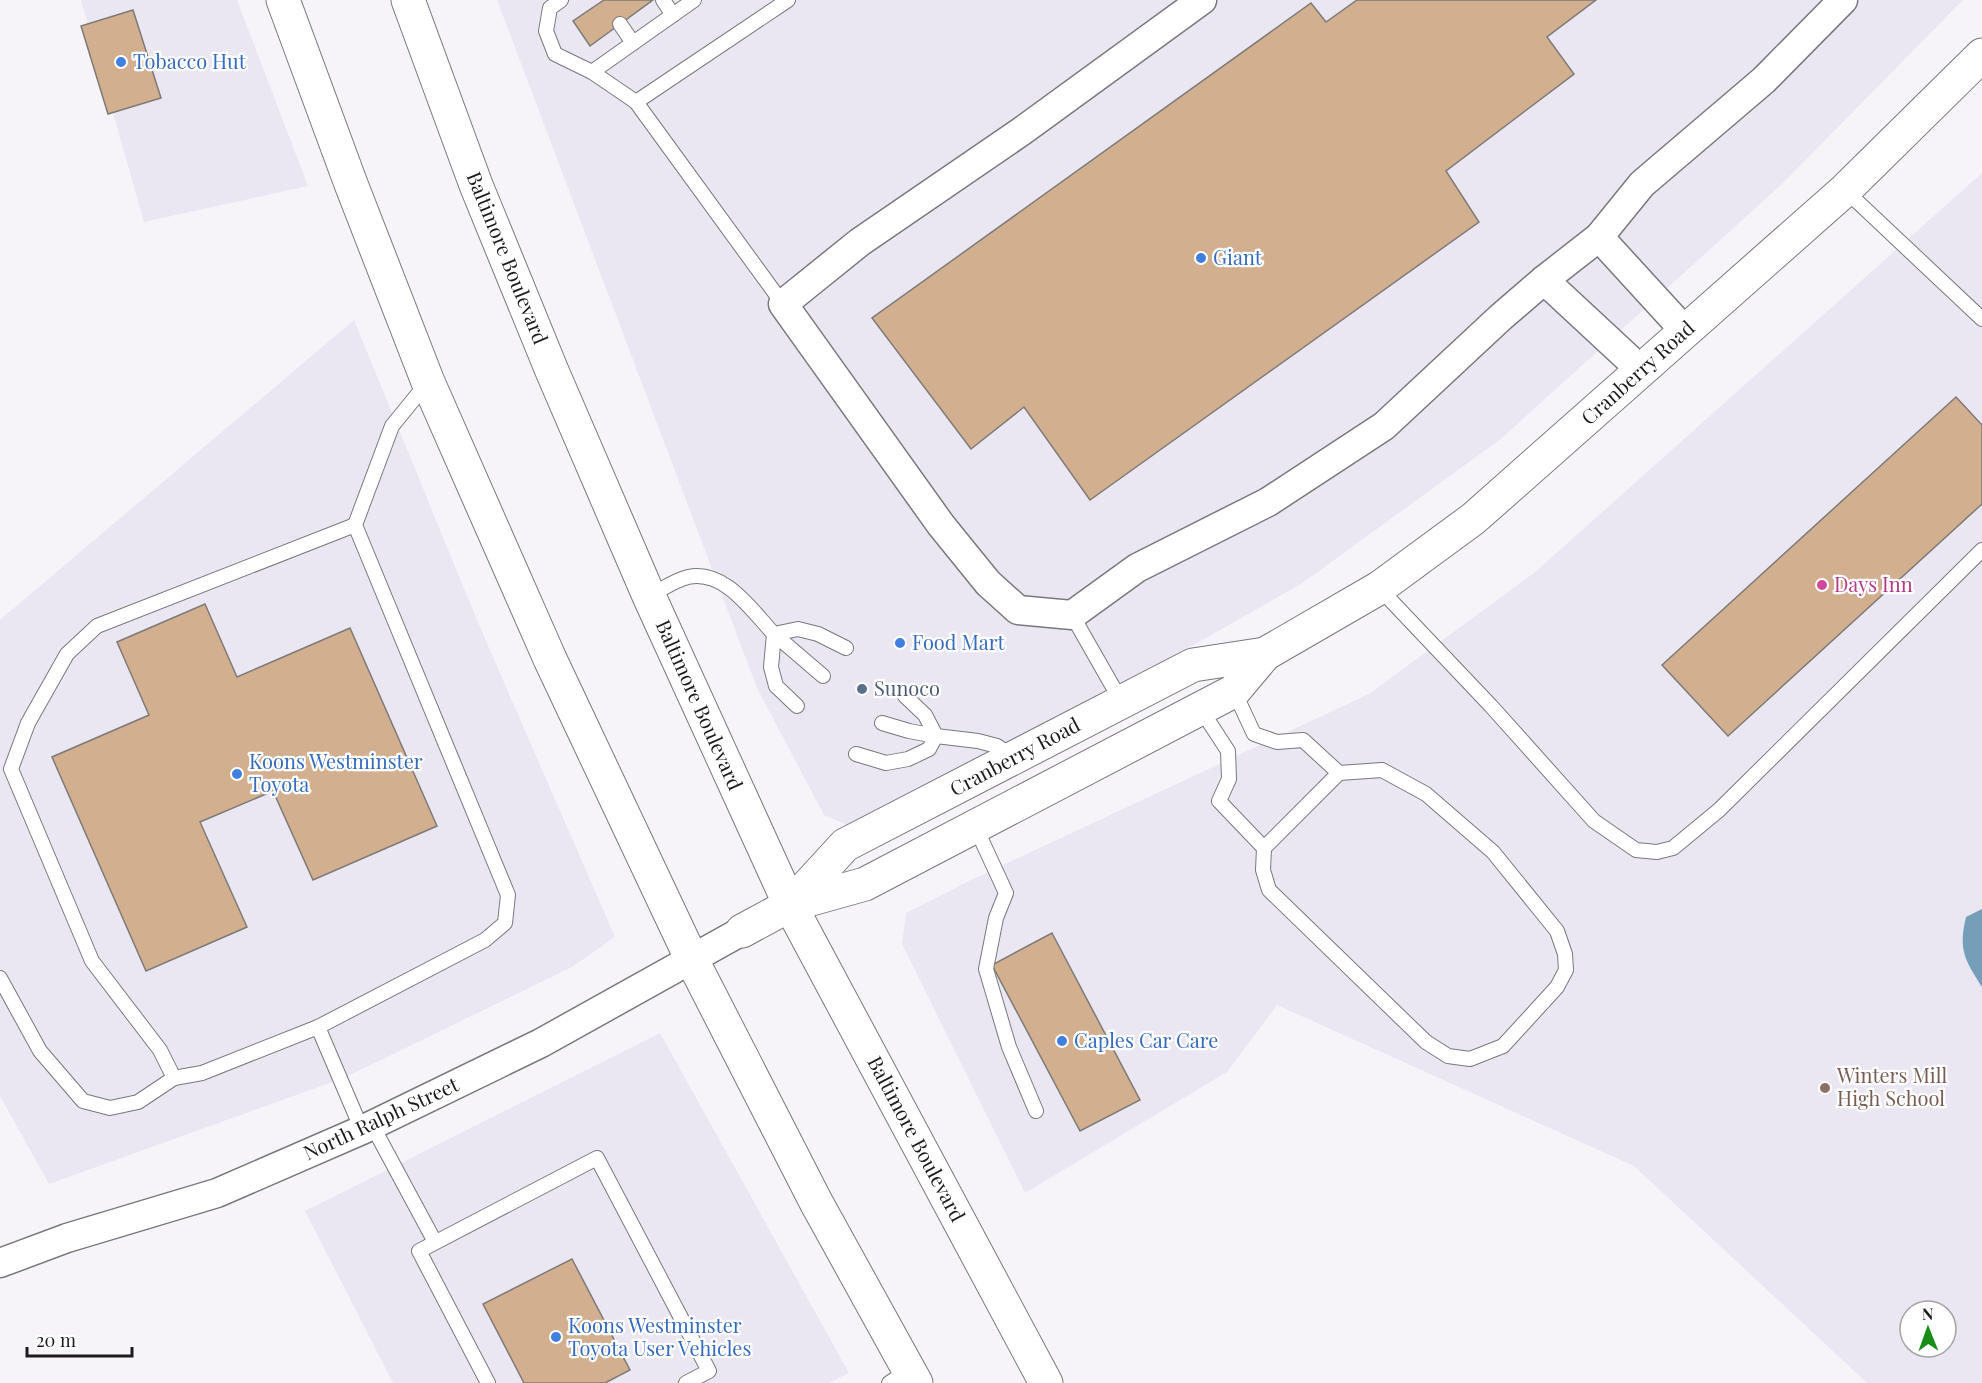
<svg xmlns="http://www.w3.org/2000/svg" width="1982" height="1383" font-family="'Playfair Display',serif">
  <style>
    .built { fill: #ebe7f2; fill-rule: evenodd }
    .water { fill: #759eb8 }
    .building { fill: #d2b08f; stroke: #7d7a77; stroke-width: 1.5 }
    .lines { fill: none; stroke-linecap: round; stroke-linejoin: round }
    .service-casing { stroke: #79787c; stroke-width: 16 }
    .minor-casing { stroke: #79787c; stroke-width: 31 }
    .tertiary-casing { stroke: #79787c; stroke-width: 35 }
    .trunk-casing { stroke: #79787c; stroke-width: 35 }
    .service { stroke: #fff; stroke-width: 14 }
    .minor { stroke: #fff; stroke-width: 28 }
    .tertiary { stroke: #fff; stroke-width: 33 }
    .trunk { stroke: #fff; stroke-width: 33 }
    .shop-dot { fill: #3f7fe0; stroke: #fff; stroke-width: 2 }
    .hotel-dot { fill: #d1479c; stroke: #fff; stroke-width: 2 }
    .service-dot { fill: #5c6f8a; stroke: #fff; stroke-width: 2 }
    .education-dot { fill: #8d6e63; stroke: #fff; stroke-width: 2 }
    .labels { text-anchor: middle; stroke-width: 4.5; stroke-linejoin: round; paint-order: stroke }
    .shop-label { font-size: 20px; fill: #366cbe; stroke: #fff; text-anchor: start }
    .street-label { font-size: 20px; fill: #1c1b1d; stroke: #fff }
    .hotel-label { font-size: 20px; fill: #b23c85; stroke: #fff; text-anchor: start }
    .service-label { font-size: 20px; fill: #4e5e75; stroke: #fff; text-anchor: start }
    .education-label { font-size: 20px; fill: #785e54; stroke: #fff; text-anchor: start }
  </style>
  <rect width="100%" height="100%" fill="#f6f4f9"/>
  <!-- built -->
  <g class="built">
    <polygon points="81,0 237,0 308,186 144,222"/>
    <polygon points="497,0 1963,0 1782,184 1502,438 1301,584 914,804 851,827 824,815 757,688"/>
    <path d="M1982 173V1383H1867L1634 1166 1277 1005 1227 1072 1025 1193 902 944 906 913 971 880 1369 694 1534 573ZM1910 1311H1946V1347H1910Z"/>
    <polygon points="354,320 479,625 615,937 572,967 346,1077 49,1184 0,1096 0,620"/>
    <polygon points="660,1033 849,1373 829,1383 393,1383 305,1211"/>
  </g>
  <!-- water -->
  <path class="water" d="M1982 909V987C1965 960 1958 950 1966 917Z"/>
  <!-- building -->
  <g class="building">
    <polygon points="604,0 653,0 590,46 573,21"/>
    <polygon points="1357,0 1596,0 1547,37 1574,74 1446,171 1479,222 1090,500 1024,407 971,449 872,318 1311,3 1326,22"/>
    <polygon points="133,10 161,98 108,114 81,26"/>
    <polygon points="1956,397 1982,425 1982,504 1728,736 1662,665"/>
    <polygon points="205,604 237,677 350,628 437,826 313,880 273,791 200,822 247,927 146,971 52,757 149,715 117,642"/>
    <polygon points="1052,933 1140,1100 1080,1131 992,965"/>
    <polygon points="572,1259 630,1370 605,1383 524,1383 483,1304"/>
  </g>
  <g class="lines">
    <defs>
      <g id="service">
        <polyline points="561,0 550,8 546,31 555,54 592,72 636,102 783,304"/>
        <polyline points="663,0 673,15"/>
        <polyline points="620,24 633,43"/>
        <polyline points="592,72 694,0"/>
        <polyline points="636,102 788,0"/>
        <polyline points="1845,190 1982,319"/>
        <polyline points="1379,588 1491,706 1594,821 1636,850 1657,852 1673,848 1719,810 1982,550"/>
        <path d="M649 596C661 590 675 580 688 577 725 569 752 611 774 634L798 629 818 634 846 648"/>
        <polyline points="1072,615 1121,701"/>
        <polyline points="774,634 771,667 776,686 797,706"/>
        <polyline points="774,634 823,676"/>
        <polyline points="905,696 925,715 936,736 978,741 997,746 1012,756"/>
        <polyline points="1200,708 1228,751 1229,779 1219,801 1264,848 1339,773 1303,740 1277,742 1254,734 1234,691"/>
        <polyline points="856,754 886,763 908,759 929,749 936,736 909,731 882,723"/>
        <polyline points="975,826 1006,893 996,918 986,969 1009,1047 1036,1111"/>
        <polyline points="1264,848 1263,870 1269,890 1426,1042 1448,1056 1470,1059 1503,1046 1557,987 1566,970 1565,954 1557,931 1493,852 1426,794 1382,770 1339,773"/>
        <polyline points="0,978 40,1051 83,1101 110,1108 138,1102 174,1078"/>
        <polyline points="318,1027 202,1073 174,1078 160,1050 92,961 11,769 28,723 67,654 97,626 355,525"/>
        <polyline points="372,1125 435,1242"/>
        <polyline points="362,1130 318,1027 485,940 505,923 508,895 355,525 392,426 427,383"/>
        <polyline points="488,1383 419,1251 597,1158 709,1371 686,1383"/>
        <polyline points="889,1383 909,1370"/>
      </g>
      <g id="minor">
        <polyline points="1202,0 1022,131 860,242 783,304 941,525 988,583 1018,610 1072,615 1137,568 1268,502 1384,426 1501,317 1544,280 1599,237 1642,184 1764,80 1843,0"/>
        <polyline points="1599,237 1685,331"/>
        <polyline points="1544,280 1642,371"/>
        <polyline points="0,1263 67,1238 217,1193 362,1130 541,1043 742,931"/>
      </g>
      <g id="tertiary">
        <polyline points="790,905 845,845 1193,665 1265,654"/>
        <polyline points="742,931 790,905 865,884 1234,691 1265,654 1379,588 1473,519 1845,190 1982,55"/>
      </g>
      <g id="trunk">
        <polyline points="283,0 351,184 428,382 550,659 692,960 816,1202 916,1383"/>
        <polyline points="408,0 476,185 552,371 649,596 790,905 1046,1383"/>
      </g>
    </defs>
    <!-- service casing -->
    <use href="#service" class="service-casing"/>
    <!-- minor casing -->
    <use href="#minor" class="minor-casing"/>
    <!-- tertiary casing -->
    <use href="#tertiary" class="tertiary-casing"/>
    <!-- trunk casing -->
    <use href="#trunk" class="trunk-casing"/>
    <!-- service -->
    <use href="#service" class="service"/>
    <!-- minor -->
    <use href="#minor" class="minor"/>
    <!-- tertiary -->
    <use href="#tertiary" class="tertiary"/>
    <!-- trunk -->
    <use href="#trunk" class="trunk"/>
  </g>
  <!-- markers -->
  <g class="shop-dot">
    <circle cx="121" cy="62" r="6"/>
    <circle cx="1201" cy="258" r="6"/>
    <circle cx="900" cy="643" r="6"/>
    <circle cx="237" cy="774" r="6"/>
    <circle cx="1062" cy="1041" r="6"/>
    <circle cx="556" cy="1337" r="6"/>
  </g>
  <circle class="hotel-dot" cx="1822" cy="585" r="6"/>
  <circle class="service-dot" cx="862" cy="689" r="6"/>
  <circle class="education-dot" cx="1825" cy="1088" r="6"/>
  <g class="labels">
    <!-- shop labels -->
    <g class="shop-label">
      <text x="133" y="69">Tobacco Hut</text>
      <text x="1213" y="265">Giant</text>
      <text x="912" y="650">Food Mart</text>
      <text x="249" y="769">Koons Westminster<tspan x="249" dy="23">Toyota</tspan></text>
      <text x="1074" y="1048">Caples Car Care</text>
      <text x="568" y="1333">Koons Westminster<tspan x="568" dy="23">Toyota User Vehicles</tspan></text>
    </g>
    <!-- street labels -->
    <g class="street-label">
      <text transform="translate(507 258) rotate(68)" y="7">Baltimore Boulevard</text>
      <text transform="translate(1638 373) rotate(-42)" y="7">Cranberry Road</text>
      <text transform="translate(699 705) rotate(66)" y="7">Baltimore Boulevard</text>
      <text transform="translate(1015 757) rotate(-28)" y="7">Cranberry Road</text>
      <text transform="translate(381 1119) rotate(-25)" y="7">North Ralph Street</text>
      <text transform="translate(916 1139) rotate(62)" y="7">Baltimore Boulevard</text>
    </g>
    <!-- hotel labels -->
    <g class="hotel-label">
      <text x="1834" y="592">Days Inn</text>
    </g>
    <!-- service labels -->
    <g class="service-label">
      <text x="874" y="696">Sunoco</text>
    </g>
    <!-- education labels -->
    <g class="education-label">
      <text x="1837" y="1083">Winters Mill<tspan x="1837" dy="23">High School</tspan></text>
    </g>
  </g>
  <!-- north arrow -->
  <g transform="translate(1928 1329) rotate(359)"><circle r="28" fill="#ffffff" stroke="#a4a4a5" stroke-width="1.5"/>
  <path d="M0-4.5L10 22L0 15L-10 22Z" fill="#198e17"/>
  <text y="-9" font-size="16" font-weight="bold" text-anchor="middle" fill="#1c1b1d">N</text>
  </g>
  <!-- scale -->
  <path d="M27 1347v9h105v-9" fill="none" stroke="#1c1b1d" stroke-width="3"/>
  <text x="36" y="1347" font-size="18" fill="#1c1b1d" stroke="#ffffff" stroke-width="4.5" paint-order="stroke">20 m</text>
</svg>
